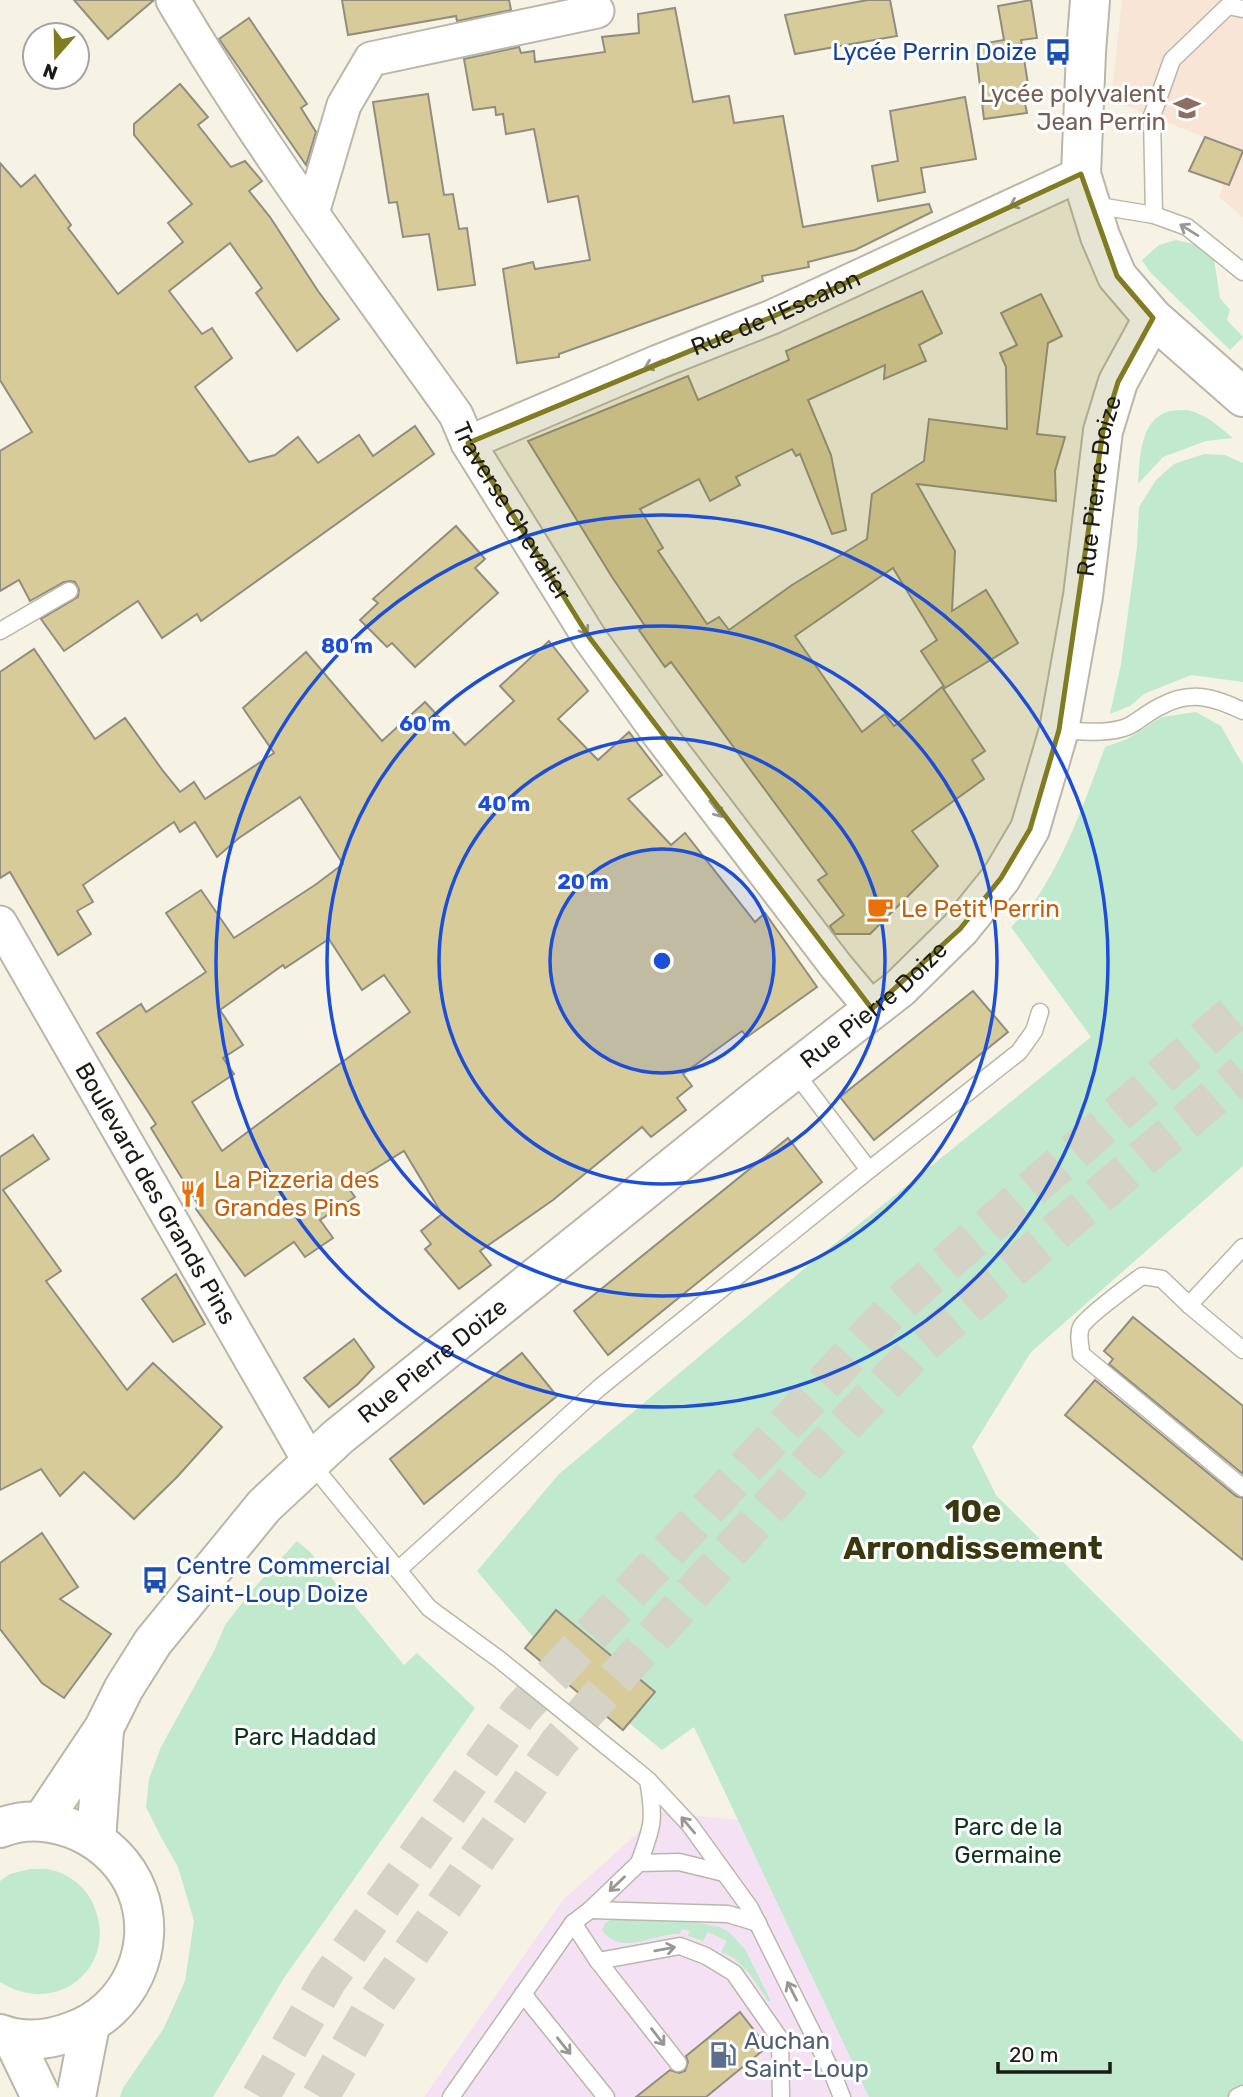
<svg xmlns="http://www.w3.org/2000/svg" width="1243" height="2097" font-family="Rubik,sans-serif">
  <style>
    .commercial { fill: #f4e2f4 }
    .education { fill: #f8e5d5 }
    .green { fill: #c0e9ce }
    .building { fill: #d7cb9a; stroke: #918e81; stroke-width: 2; fill-rule: evenodd }
    .lines { fill: none; stroke-linecap: round; stroke-linejoin: round }
    .trunk-tunnel { stroke: #d5d3c6; stroke-width: 38; stroke-dasharray: 38 19; stroke-linecap: butt }
    .service-casing { stroke: #bab7a9; stroke-width: 19 }
    .minor-casing { stroke: #bab7a9; stroke-width: 37 }
    .tertiary-casing { stroke: #bab7a9; stroke-width: 42 }
    .secondary-casing { stroke: #bab7a9; stroke-width: 42 }
    .service { stroke: #fff; stroke-width: 16 }
    .minor { stroke: #fff; stroke-width: 33 }
    .tertiary { stroke: #fff; stroke-width: 38 }
    .secondary { stroke: #fff; stroke-width: 38 }
    .oneway { stroke: #999896 }
    .marked { fill: #817b22; fill-opacity: 0.2; stroke: #817b22; stroke-width: 5; stroke-linejoin: round }
    .ring { fill: none; stroke: #1d4ed8; stroke-width: 3.5 }
    .labels { text-anchor: middle; stroke-width: 6; stroke-linejoin: round; paint-order: stroke }
    .transit-label { font-size: 24px; fill: #164399; stroke: #fff; text-anchor: end }
    .education-label { font-size: 24px; fill: #785e54; stroke: #fff; text-anchor: end }
    .street-label { font-size: 24px; fill: #1d1b16; stroke: #fff }
    .food-label { font-size: 24px; fill: #c56008; stroke: #fff; text-anchor: start }
    .park-label { font-size: 24px; fill: #0d341f; stroke: #fff }
    .service-label { font-size: 24px; fill: #4e5e75; stroke: #fff; text-anchor: start }
    .district-label { font-size: 32px; font-weight: bold; fill: #3a380e; stroke: #fff }
    .centre { fill: #1d4ed8; stroke: #fff; stroke-width: 3.5 }
    .ring-label { font-size: 21px; text-anchor: middle; font-weight: bold; fill: #1d4ed8; stroke: #fff; stroke-width: 6; stroke-linejoin: round; paint-order: stroke }
  </style>
  <rect width="100%" height="100%" fill="#f6f3e5"/>
  <!-- commercial -->
  <polygon class="commercial" points="661,1812 739,1820 869,2097 424,2097 563,1900"/>
  <!-- education -->
  <polygon class="education" points="1122,0 1243,0 1243,217 1219,197 1223,185 1188,172 1204,137 1111,100"/>
  <!-- green -->
  <g class="green">
    <polygon points="1176,240 1193,244 1214,259 1220,298 1230,310 1227,320 1243,337 1230,350 1150,272 1142,260 1159,245"/>
    <path d="M1187 410C1206 414 1218 426 1233 438L1206 441 1163 457 1138 484C1140 459 1139 419 1170 411 1175 410 1181 410 1187 410Z"/>
    <polygon points="1204,454 1225,455 1243,463 1243,682 1191,675 1144,694 1130,706 1110,714 1121,664 1137,547 1139,507 1156,480 1174,464"/>
    <path d="M1196 712 1221 726 1243 765V1166L1031 1352 972 1447 996 1495 1243 1742V2097H869L694 1727 662 1750 629 1723 655 1692 556 1610 533 1637 477 1571 559 1474 817 1258 1091 1037 1011 927C1019 918 1029 909 1036 899 1067 853 1086 798 1105 747L1127 739 1162 717Z"/>
    <polygon points="297,1541 310,1552 404,1665 417,1653 475,1708 284,1978 213,2097 120,2097 123,2088 164,2028 185,1981 194,1921 178,1867 162,1839 146,1807 149,1779 161,1747 214,1651 225,1625 253,1589"/>
    <path d="M30 1869C37 1869 45 1868 52 1870 67 1874 82 1884 90 1898 125 1961 60 2020 0 1982V1881L10 1874Z"/>
    <path d="M614 1918 698 1923 720 1927 730 1933 745 1949 771 2001H768L749 1973 733 1957 721 1952 727 1941 708 1932 703 1941 688 1936 690 1931 682 1929 680 1934C654 1932 622 1958 602 1930L605 1923Z"/>
  </g>
  <!-- building -->
  <g class="building">
    <polygon points="74,0 154,0 108,39"/>
    <polygon points="342,0 509,0 511,10 457,21 456,16 348,35"/>
    <polygon points="868,0 890,0 897,36 795,54 785,15"/>
    <polygon points="1031,0 1037,38 1021,40 1028,84 1021,85 1027,113 984,119 975,45 1004,40 998,6"/>
    <polygon points="675,8 693,102 729,96 734,123 783,116 803,227 929,204 932,212 855,250 808,262 809,267 762,276 763,281 559,354 559,357 517,363 503,269 533,262 535,269 590,260 578,196 548,202 534,129 506,134 503,114 496,115 495,107 473,110 464,59 519,47 521,53 534,51 535,62 605,52 602,37 639,33 638,14"/>
    <polygon points="249,18 307,104 301,108 316,132 306,165 219,39"/>
    <polygon points="180,84 208,117 198,125 231,167 245,161 262,181 249,191 270,217 318,291 339,319 297,351 256,293 262,288 230,243 169,291 202,334 212,328 232,358 195,387 249,462 275,455 298,437 318,463 359,435 373,456 415,426 434,454 201,621 197,614 162,638 138,601 64,651 41,619 78,597 79,590 75,582 70,581 64,582 30,601 19,580 0,591 0,451 32,432 0,380 0,163 21,187 35,175 71,225 68,228 118,294 183,242 168,223 192,204 134,135 134,124"/>
    <polygon points="428,94 444,195 453,194 459,229 467,228 475,285 438,290 429,234 403,237 397,202 389,203 373,102"/>
    <polygon points="965,97 976,159 921,168 925,192 878,201 872,166 898,161 890,111"/>
    <polygon points="1205,137 1243,151 1229,185 1189,171"/>
    <polygon points="922,291 942,333 919,345 926,361 884,379 885,365 808,400 831,455 846,530 832,534 800,454 796,456 792,449 736,477 740,485 710,501 699,479 640,509 663,548 658,551 707,624 719,617 729,630 792,585 867,539 872,494 924,461 929,419 1007,429 1006,367 1000,353 1017,345 1001,313 1041,294 1062,336 1048,343 1037,434 1065,437 1055,471 1056,501 917,484 955,551 952,611 986,590 1018,643 945,688 921,651 937,640 893,568 795,636 862,732 885,714 894,726 942,687 985,751 972,760 984,779 912,831 938,866 870,934 835,934 830,926 844,915 818,880 827,874 671,662 665,667 639,630 645,626 612,577 528,441 688,376 698,400 789,360 786,351"/>
    <polygon points="456,526 485,559 475,568 498,593 415,667 392,643 387,647 360,620 378,603 373,599"/>
    <path d="M549 641 588 691 558 719 598 760 629 732 662 775 628 799 671 845 685 833 755 922 765 913 817 987 747 1037 742 1031 683 1074 692 1086 677 1098 686 1110 651 1137 642 1127 553 1200 480 1251 491 1265 459 1289 425 1249 431 1244 421 1231 442 1214 404 1151 347 1186 355 1197 320 1220 333 1238 305 1257 294 1242 245 1276 196 1209 199 1206 151 1128 156 1124 97 1033 141 1004 146 1012 206 972 166 913 201 890 234 938 315 885 343 864 300 797 239 838 217 857 195 822 180 832 174 822 83 885 93 902 77 911 91 934 58 955 10 872 0 878V672L34 649 95 739 125 718 163 771 180 792 194 782 205 799 274 753 243 708 306 652 382 741 425 702 465 745 514 701 500 686ZM329 939 362 990 384 975 410 1012 222 1151 192 1102 234 1074 223 1058 243 1045 220 1010 283 965 285 968Z"/>
    <polygon points="973,991 1008,1032 874,1140 840,1097"/>
    <polygon points="33,1135 49,1159 3,1190 61,1271 46,1281 127,1390 153,1363 222,1427 177,1477 134,1519 84,1472 60,1496 41,1469 0,1490 0,1157"/>
    <polygon points="788,1138 822,1182 608,1355 574,1311"/>
    <polygon points="176,1274 205,1324 173,1342 142,1299"/>
    <polygon points="1133,1317 1243,1406 1243,1474 1109,1364 1113,1359 1104,1351"/>
    <polygon points="354,1339 374,1367 358,1384 329,1407 304,1378"/>
    <polygon points="522,1353 557,1396 424,1504 390,1459"/>
    <polygon points="1095,1380 1236,1496 1243,1498 1243,1560 1065,1415"/>
    <polygon points="42,1533 78,1587 60,1599 111,1634 64,1698 42,1683 0,1629 0,1563"/>
    <polygon points="556,1610 655,1692 623,1730 525,1648"/>
    <polygon points="740,2012 767,2047 706,2097 636,2097 670,2070 679,2073 685,2071 688,2062 686,2056"/>
  </g>
  <g class="lines">
    <!-- trunk-tunnel -->
    <g class="trunk-tunnel">
      <polyline points="260,2097 328,1980 521,1710 890,1312 1243,1005"/>
      <polyline points="320,2097 372,2008 559,1742 817,1454 919,1348 1243,1073"/>
    </g>
    <defs>
      <g id="service">
        <polyline points="1093,205 1154,215 1187,227 1243,272"/>
        <polyline points="1154,215 1152,116 1172,60 1228,6 1243,9"/>
        <polyline points="0,631 69,591"/>
        <path d="M1059 730C1081 731 1108 735 1129 726 1140 720 1150 711 1161 706 1191 690 1214 697 1243 711"/>
        <polyline points="794,1071 869,1170"/>
        <polyline points="1189,1305 1243,1247"/>
        <path d="M1243 1350 1189 1305 1162 1279 1142 1276C1130 1285 1087 1316 1081 1327 1077 1336 1081 1345 1081 1354L1243 1488"/>
        <polyline points="310,1462 429,1608 500,1660 631,1766 648,1780 690,1825 750,1908 831,2070 842,2097"/>
        <polyline points="398,1570 599,1388 869,1170 1019,1052 1034,1031 1040,1012"/>
        <path d="M639 1863C653 1826 655 1819 648 1780"/>
        <polyline points="590,1910 728,1914 758,1923"/>
        <polyline points="573,1923 598,1961 678,2063"/>
        <polyline points="598,1961 680,1946 706,1956 734,1973 780,2039 781,2097"/>
        <polyline points="523,1994 606,2097"/>
        <polyline points="451,2097 573,1923 590,1910 639,1863 679,1862 724,1873"/>
        <polyline points="1237,2097 1243,2094"/>
      </g>
      <g id="minor">
        <path id="s1" d="M173 0C258 144 359 279 456 415L468 443 589 637 662 738 836 966 872 1009"/>
        <polyline points="312,213 344,105 371,59 597,11"/>
        <path id="s2" d="M468 443 658 362 772 317 1081 174"/>
        <path id="s3" d="M0 923 310 1462"/>
      </g>
      <g id="tertiary">
        <polyline points="1090,0 1086,52 1081,174 1100,236 1117,276 1153,318 1243,397"/>
        <path id="s4" d="M42 1821 104 1728 124 1688 153 1642 264 1506 338 1437 756 1100 900 988 960 929 1001 878 1030 829 1059 730 1083 596 1103 431 1118 382 1153 318"/>
        <polyline points="96,1840 104,1730"/>
      </g>
      <g id="secondary">
        <path d="M0 1828C52 1807 117 1839 137 1891 159 1947 129 2011 73 2031 50 2040 24 2043 0 2034"/>
        <polyline points="13,2039 41,2097"/>
        <polyline points="76,2097 90,2025"/>
      </g>
    </defs>
    <!-- service casing -->
    <use href="#service" class="service-casing"/>
    <!-- minor casing -->
    <use href="#minor" class="minor-casing"/>
    <!-- tertiary casing -->
    <use href="#tertiary" class="tertiary-casing"/>
    <!-- secondary casing -->
    <use href="#secondary" class="secondary-casing"/>
    <!-- service -->
    <use href="#service" class="service"/>
    <!-- minor -->
    <use href="#minor" class="minor"/>
    <!-- tertiary -->
    <use href="#tertiary" class="tertiary"/>
    <!-- secondary -->
    <use href="#secondary" class="secondary"/>
  </g>
  <!-- one-way arrows -->
  <defs><path id="oneway-shaft" d="M-6 0H5M1.5-3L5.5 0L1.5 3" fill="none" stroke-width="1.6" stroke-linecap="round" stroke-linejoin="round" transform="scale(1.75)"/></defs>
  <g class="oneway">
    <use href="#oneway-shaft" transform="translate(1019 202) rotate(155)"/>
    <use href="#oneway-shaft" transform="translate(1189 230) rotate(-148)"/>
    <use href="#oneway-shaft" transform="translate(654 364) rotate(157)"/>
    <use href="#oneway-shaft" transform="translate(582 626) rotate(58)"/>
    <use href="#oneway-shaft" transform="translate(716 809) rotate(53)"/>
    <use href="#oneway-shaft" transform="translate(688 1825) rotate(-130)"/>
    <use href="#oneway-shaft" transform="translate(617 1884) rotate(136)"/>
    <use href="#oneway-shaft" transform="translate(665 1949) rotate(-10)"/>
    <use href="#oneway-shaft" transform="translate(792 1991) rotate(-117)"/>
    <use href="#oneway-shaft" transform="translate(658 2037) rotate(52)"/>
    <use href="#oneway-shaft" transform="translate(564 2046) rotate(51)"/>
  </g>
  <!-- marked area -->
  <path class="marked" d="M1081 174 1117 276 1153 318 1118 382 1103 431 1059 730 1030 829 1001 878 960 929 872 1009 589 637 468 443 772 317Z"/>
  <!-- distance rings -->
  <circle cx="662" cy="961" r="112" fill="#1d4ed8" fill-opacity=".12"/>
  <g class="ring">
    <circle cx="662" cy="961" r="112"/>
    <circle cx="662" cy="961" r="223"/>
    <circle cx="662" cy="961" r="335"/>
    <circle cx="662" cy="961" r="446"/>
  </g>
  <!-- icons -->
  <defs>
    <symbol id="bus-bare" viewBox="-9 -9 18 18"><path d="M-5-6H5V4H4V6H2V4H-2V6H-4V4H-5ZM-3.5-4V0h7V-4ZM-3.5 1.2v1.5H-2V1.2ZM2 1.2v1.5H3.5V1.2Z" fill="#1a4fb4" stroke="#fff" stroke-width="2.5" paint-order="stroke"/></symbol>
    <symbol id="school-bare" viewBox="-9 -9 18 18"><path d="M0-5L7-2L0 1L-7-2ZM-4 1L0 2.5L4 1V4Q0 6-4 4Z" fill="#8d6e63" stroke="#fff" stroke-width="2.5" paint-order="stroke"/></symbol>
    <symbol id="cafe-bare" viewBox="-9 -9 18 18"><path d="M-5.5-4.5H6V0H3Q3 3.5 0 3.5H-2.5Q-5.5 3.5-5.5 0ZM3-3.2v2h1.7v-2ZM-6 4.5H4V6H-6Z" fill="#e8710a" stroke="#fff" stroke-width="2.5" paint-order="stroke"/></symbol>
    <symbol id="restaurant-bare" viewBox="-9 -9 18 18"><path d="M-5-6h1v4h1v-4h1v4h1v-4h1v5L-1.5 .5V6h-2V.5L-5-1ZM5-6V6H3V1.5H1.5Q1.5-4 5-6Z" fill="#e8710a" stroke="#fff" stroke-width="2.5" paint-order="stroke"/></symbol>
    <symbol id="fuel-bare" viewBox="-9 -9 18 18"><path d="M-5.5-6h7V0h2V4h1.3V-2.5L3-4.5l.8-.8L6-3V5H2.5V1h-1V6h-7ZM-4.2-4.7v3.2H.2V-4.7Z" fill="#5c6f8a" stroke="#fff" stroke-width="2.5" paint-order="stroke"/></symbol>
  </defs>
  <g fill-rule="evenodd">
    <use href="#bus-bare" x="1039" y="33" width="38" height="38"/>
    <use href="#school-bare" x="1168" y="89" width="38" height="38"/>
    <use href="#cafe-bare" x="861" y="890" width="38" height="38"/>
    <use href="#restaurant-bare" x="174" y="1175" width="38" height="38"/>
    <use href="#bus-bare" x="136" y="1561" width="38" height="38"/>
    <use href="#fuel-bare" x="704" y="2036" width="38" height="38"/>
  </g>
  <g class="labels">
    <!-- transit labels -->
    <g class="transit-label">
      <text x="1037" y="60">Lycée Perrin Doize</text>
      <text x="176" y="1574" text-anchor="start">Centre Commercial<tspan x="176" dy="28">Saint-Loup Doize</tspan></text>
    </g>
    <!-- education labels -->
    <g class="education-label">
      <text x="1166" y="102">Lycée polyvalent<tspan x="1166" dy="28">Jean Perrin</tspan></text>
    </g>
    <!-- street labels -->
    <g class="street-label">
      <text dy="8" stroke="none"><textPath href="#s2" startOffset="334">Rue de l'Escalon</textPath></text>
      <text dy="8" stroke="none"><textPath href="#s4" startOffset="1764">Rue Pierre Doize</textPath></text>
      <text dy="8" stroke="none"><textPath href="#s1" startOffset="614">Traverse Chevalier</textPath></text>
      <text dy="8" stroke="none"><textPath href="#s4" startOffset="1176">Rue Pierre Doize</textPath></text>
      <text dy="8" stroke="none"><textPath href="#s3" startOffset="312">Boulevard des Grands Pins</textPath></text>
      <text dy="8" stroke="none"><textPath href="#s4" startOffset="609">Rue Pierre Doize</textPath></text>
    </g>
    <!-- food labels -->
    <g class="food-label">
      <text x="901" y="917">Le Petit Perrin</text>
      <text x="214" y="1188">La Pizzeria des<tspan x="214" dy="28">Grandes Pins</tspan></text>
    </g>
    <!-- park labels -->
    <g class="park-label">
      <text x="305" y="1745">Parc Haddad</text>
      <text x="1008" y="1835">Parc de la<tspan x="1008" dy="28">Germaine</tspan></text>
    </g>
    <!-- service labels -->
    <g class="service-label">
      <text x="744" y="2049">Auchan<tspan x="744" dy="28">Saint-Loup</tspan></text>
    </g>
    <!-- district labels -->
    <g class="district-label">
      <text x="973" y="1522">10e<tspan x="973" dy="37">Arrondissement</tspan></text>
    </g>
  </g>
  <circle cx="662" cy="961" r="10" class="centre"/>
  <g class="ring-label">
    <text x="347" y="653">80 m</text>
    <text x="425" y="731">60 m</text>
    <text x="504" y="811">40 m</text>
    <text x="583" y="889">20 m</text>
  </g>
  <!-- north arrow -->
  <g transform="translate(56 56) rotate(200)"><circle r="33" fill="#ffffff" stroke="#a5a4a2" stroke-width="2"/>
  <path d="M0-5L12 26L0 18L-12 26Z" fill="#817b22"/>
  <text y="-10" font-size="19" font-weight="bold" text-anchor="middle" fill="#1d1b16">N</text>
  </g>
  <!-- scale -->
  <path d="M998 2062v10h112v-10" fill="none" stroke="#1d1b16" stroke-width="3.5"/>
  <text x="1009" y="2062" font-size="21" fill="#1d1b16" stroke="#ffffff" stroke-width="5" paint-order="stroke">20 m</text>
</svg>
